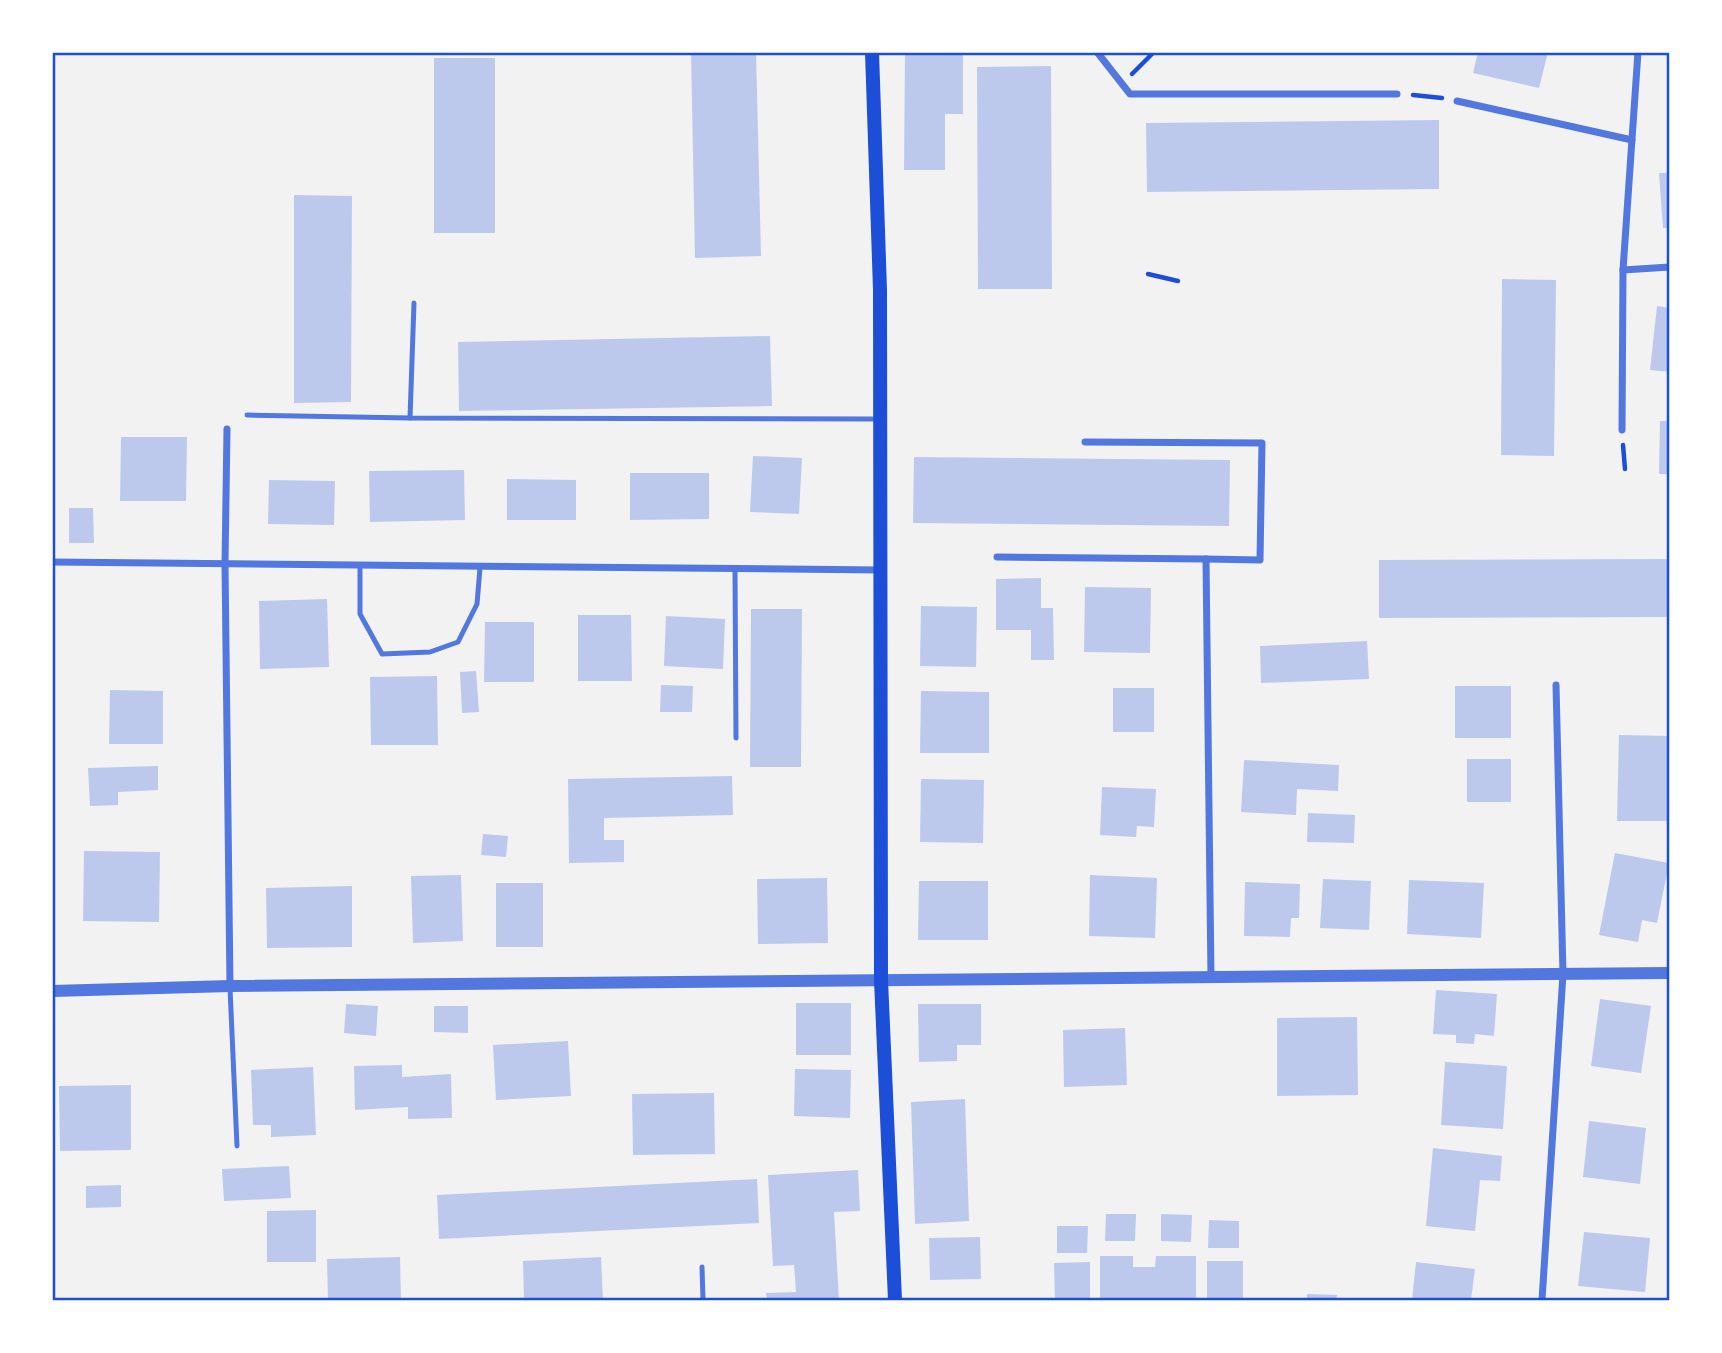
<svg xmlns="http://www.w3.org/2000/svg" width="1722" height="1353" font-family="Ubuntu,sans-serif">
  <style>
    .building { fill: #bdc9ec }
    .lines { fill: none; stroke-linecap: round; stroke-linejoin: round }
    .path { stroke: #1d4ed8; stroke-width: 4.5 }
    .service { stroke: #5277de; stroke-width: 5 }
    .minor { stroke: #5277de; stroke-width: 7 }
    .tertiary { stroke: #5277de; stroke-width: 12 }
    .secondary { stroke: #1d4ed8; stroke-width: 14 }
    .neatline { fill: none; stroke: #1d4ed8; stroke-width: 2.5 }
  </style>
  <rect width="100%" height="100%" fill="#f2f2f2"/>
  <!-- building -->
  <g class="building">
    <polygon points="691,52 756,52 761,256 695,258"/>
    <polygon points="905,52 963,52 963,114 945,114 945,170 904,170"/>
    <polygon points="1478,52 1548,52 1539,88 1473,73"/>
    <rect x="434" y="58" width="61" height="175"/>
    <polygon points="1051,66 1052,289 978,289 977,67"/>
    <polygon points="1439,120 1439,189 1147,192 1146,123"/>
    <polygon points="1659,173 1670,173 1670,228 1663,228"/>
    <polygon points="294,195 352,196 351,402 294,403"/>
    <polygon points="1502,279 1556,280 1554,456 1501,455"/>
    <polygon points="1657,306 1670,308 1670,372 1650,370"/>
    <polygon points="770,336 772,406 459,411 458,342"/>
    <polygon points="1660,421 1670,421 1670,474 1659,474"/>
    <polygon points="121,437 187,437 186,501 120,501"/>
    <polygon points="753,456 802,458 799,514 750,512"/>
    <polygon points="914,457 1230,460 1229,526 913,523"/>
    <polygon points="464,470 465,520 370,522 369,471"/>
    <polygon points="630,473 709,473 709,519 630,520"/>
    <polygon points="507,479 576,480 576,520 507,520"/>
    <polygon points="269,480 335,481 334,525 268,524"/>
    <polygon points="69,508 93,508 94,543 69,543"/>
    <polygon points="1670,559 1670,617 1379,618 1379,560"/>
    <polygon points="1041,578 1041,608 1053,608 1054,660 1031,660 1031,630 996,630 996,579"/>
    <polygon points="1085,587 1151,588 1150,653 1084,652"/>
    <polygon points="327,599 329,667 260,669 259,601"/>
    <polygon points="921,606 977,607 976,667 920,666"/>
    <polygon points="751,609 802,609 801,767 750,767"/>
    <polygon points="578,615 631,615 632,681 578,681"/>
    <polygon points="666,616 725,619 723,669 664,666"/>
    <polygon points="485,622 534,622 534,682 484,682"/>
    <polygon points="1367,641 1369,679 1261,683 1260,646"/>
    <polygon points="476,671 479,712 462,713 460,672"/>
    <polygon points="437,676 438,745 371,745 370,677"/>
    <polygon points="661,685 693,686 692,712 660,712"/>
    <rect x="1455" y="686" width="56" height="52"/>
    <rect x="1113" y="688" width="41" height="44"/>
    <polygon points="110,690 163,691 163,744 109,744"/>
    <polygon points="921,691 989,692 989,753 920,753"/>
    <polygon points="1619,735 1670,736 1670,821 1617,821"/>
    <rect x="1467" y="759" width="44" height="43"/>
    <polygon points="1244,760 1339,765 1338,791 1297,789 1296,815 1241,812"/>
    <polygon points="158,766 158,790 118,792 118,805 90,806 88,768"/>
    <polygon points="732,776 733,815 604,818 604,840 624,840 624,862 569,863 568,779"/>
    <polygon points="921,779 984,780 983,843 920,842"/>
    <polygon points="1102,787 1156,789 1154,827 1137,826 1136,837 1100,835"/>
    <polygon points="1308,813 1355,815 1354,843 1307,842"/>
    <polygon points="483,834 508,836 506,857 481,855"/>
    <polygon points="84,851 160,852 159,922 83,921"/>
    <polygon points="1615,853 1669,863 1657,923 1642,920 1638,942 1599,935"/>
    <polygon points="461,875 463,941 413,943 411,876"/>
    <polygon points="1090,875 1157,878 1155,938 1089,936"/>
    <polygon points="827,878 828,943 758,944 757,879"/>
    <polygon points="1323,879 1371,881 1369,930 1320,928"/>
    <polygon points="1409,880 1484,883 1481,938 1407,934"/>
    <polygon points="919,881 988,881 988,940 918,940"/>
    <polygon points="1245,882 1300,884 1299,918 1291,918 1290,937 1244,936"/>
    <rect x="496" y="883" width="47" height="64"/>
    <polygon points="352,886 352,947 267,948 266,888"/>
    <polygon points="1436,990 1497,994 1494,1036 1475,1034 1474,1044 1456,1043 1456,1035 1433,1034"/>
    <polygon points="1600,999 1651,1006 1641,1073 1591,1066"/>
    <rect x="796" y="1003" width="55" height="52"/>
    <polygon points="346,1004 378,1006 376,1036 344,1033"/>
    <polygon points="918,1004 981,1004 981,1045 957,1045 957,1061 919,1062"/>
    <polygon points="434,1006 468,1006 468,1033 434,1032"/>
    <polygon points="1357,1017 1358,1095 1277,1096 1277,1018"/>
    <polygon points="1125,1028 1127,1085 1064,1087 1063,1030"/>
    <polygon points="568,1041 571,1096 496,1100 493,1045"/>
    <polygon points="1445,1062 1507,1066 1503,1129 1441,1125"/>
    <polygon points="402,1065 402,1077 451,1074 452,1118 408,1119 408,1107 355,1110 354,1066"/>
    <polygon points="313,1067 316,1135 271,1137 271,1125 253,1125 251,1070"/>
    <polygon points="795,1069 851,1070 850,1118 794,1116"/>
    <polygon points="131,1085 131,1150 60,1151 59,1086"/>
    <polygon points="714,1093 715,1154 633,1155 632,1094"/>
    <polygon points="965,1099 969,1221 915,1224 911,1102"/>
    <polygon points="1589,1121 1646,1128 1640,1184 1583,1177"/>
    <polygon points="1433,1148 1502,1156 1500,1181 1480,1180 1475,1231 1426,1226"/>
    <polygon points="289,1166 291,1198 224,1201 222,1169"/>
    <polygon points="858,1170 860,1211 834,1212 839,1300 767,1300 766,1293 796,1292 794,1265 773,1266 768,1175"/>
    <polygon points="757,1179 759,1223 439,1239 437,1195"/>
    <polygon points="121,1185 121,1207 86,1208 86,1186"/>
    <polygon points="316,1210 316,1262 267,1262 267,1211"/>
    <polygon points="1106,1214 1136,1214 1135,1241 1105,1241"/>
    <polygon points="1161,1214 1192,1215 1191,1242 1161,1241"/>
    <polygon points="1209,1220 1239,1221 1239,1248 1208,1248"/>
    <polygon points="1057,1226 1088,1226 1087,1253 1057,1253"/>
    <polygon points="1584,1232 1650,1238 1645,1292 1578,1286"/>
    <polygon points="980,1237 981,1279 930,1280 929,1238"/>
    <polygon points="1100,1256 1133,1256 1133,1267 1155,1267 1156,1256 1196,1256 1196,1300 1100,1300"/>
    <polygon points="400,1257 401,1300 328,1300 327,1259"/>
    <polygon points="601,1257 603,1300 524,1300 523,1261"/>
    <rect x="1207" y="1261" width="36" height="39"/>
    <polygon points="1090,1262 1090,1300 1055,1300 1054,1263"/>
    <polygon points="1416,1262 1475,1269 1471,1300 1412,1300"/>
    <polygon points="1307,1294 1337,1295 1336,1300 1307,1300"/>
  </g>
  <g class="lines">
    <!-- path -->
    <g class="path">
      <polyline points="1132,74 1154,52"/>
      <polyline points="1413,95 1442,98"/>
      <polyline points="1148,274 1178,281"/>
      <polyline points="1623,445 1625,469"/>
    </g>
    <!-- service -->
    <g class="service">
      <polyline points="414,303 410,418 877,419"/>
      <polyline points="247,415 410,418"/>
      <polyline points="360,565 360,614 382,654 430,652 458,642 477,604 480,568"/>
      <polyline points="735,570 736,738"/>
      <polyline points="230,988 237,1146"/>
      <polyline points="702,1267 703,1300"/>
    </g>
    <!-- minor -->
    <g class="minor">
      <polyline points="1097,52 1130,94 1397,94"/>
      <polyline points="1457,101 1632,140"/>
      <polyline points="1623,270 1670,267"/>
      <polyline points="227,429 225,564 230,986"/>
      <polyline points="1622,430 1623,270 1638,52"/>
      <polyline points="1085,442 1262,443 1260,560 1206,559"/>
      <polyline points="997,557 1206,559 1211,977"/>
      <polyline points="52,562 881,570"/>
      <polyline points="1542,1300 1563,974 1556,685"/>
    </g>
    <!-- tertiary -->
    <polyline class="tertiary" points="52,991 230,986 1670,973"/>
    <!-- secondary -->
    <polyline class="secondary" points="872,52 880,290 881,980 895,1300"/>
  </g>
  <!-- border -->
  <rect width="1722" height="1353" fill="none" stroke="#ffffff" stroke-width="108"/>
  <rect x="54" y="54" width="1614" height="1245" class="neatline"/>
</svg>
